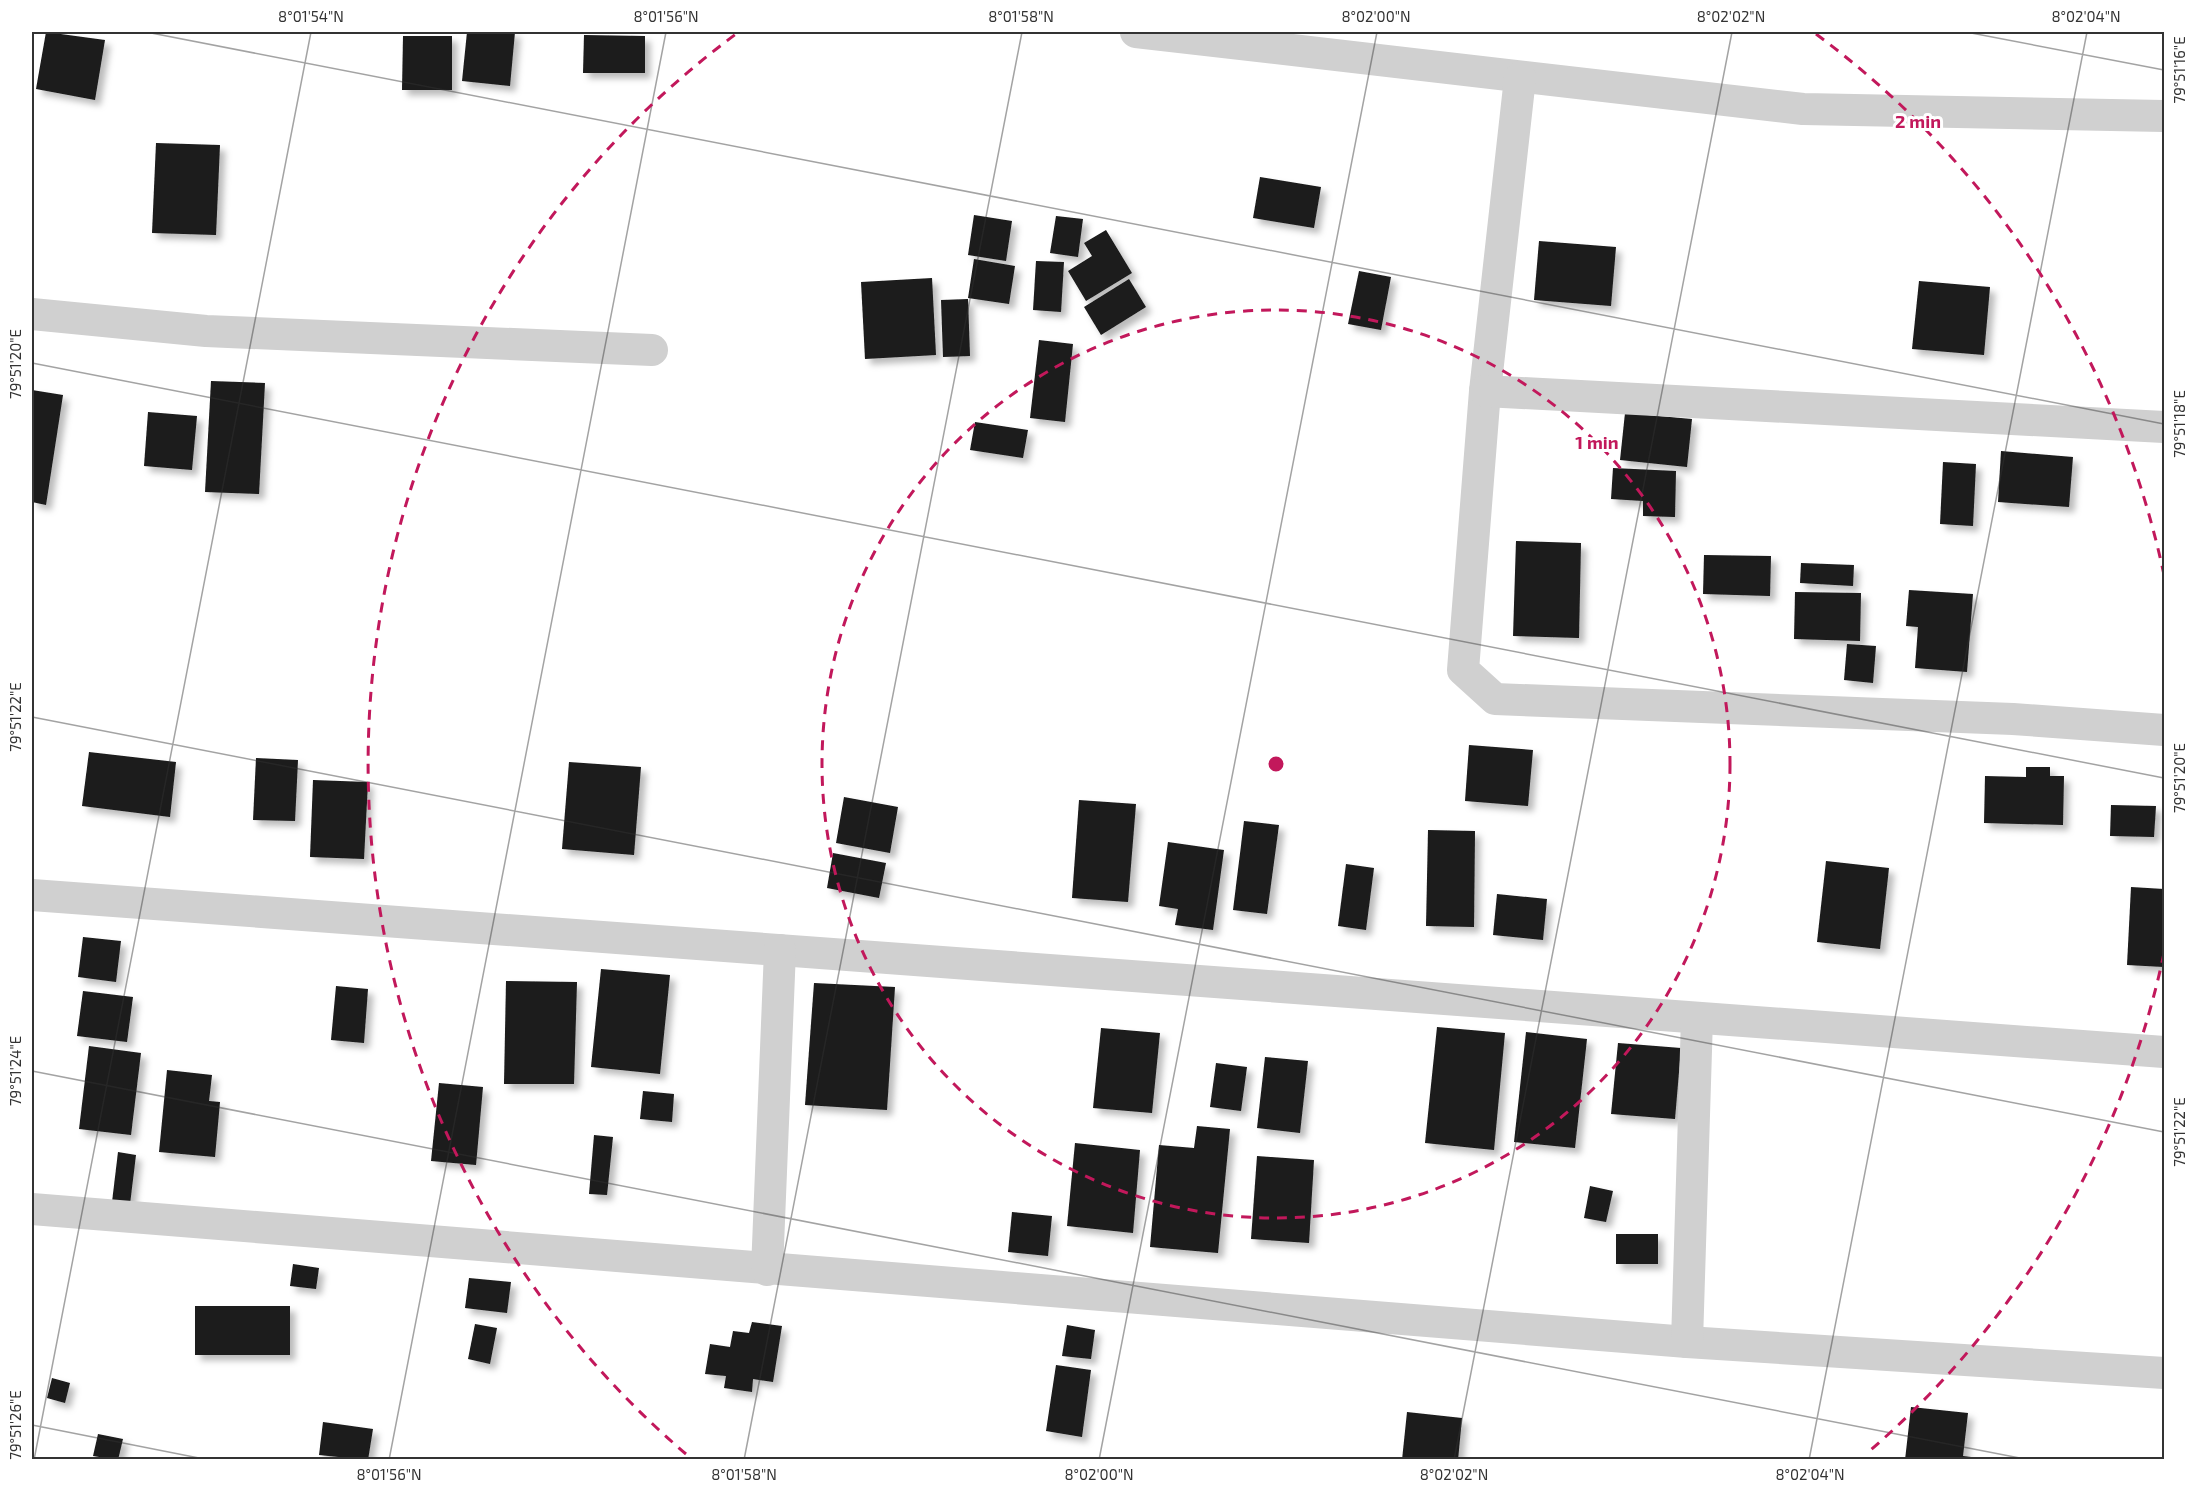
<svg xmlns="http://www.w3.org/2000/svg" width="2196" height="1491" font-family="'Exo 2',sans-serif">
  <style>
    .building { fill: #1a1a1a; filter: url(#shadow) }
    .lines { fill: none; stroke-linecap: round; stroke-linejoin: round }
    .minor { stroke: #d0d0d0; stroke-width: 32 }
    .ticks { fill: none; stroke: #333; stroke-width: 1.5; stroke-opacity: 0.45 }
    .ring { fill: none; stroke: #c2185b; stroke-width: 3; stroke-dasharray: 10 8 }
    .centre { fill: #c2185b; stroke: #fff; stroke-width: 3 }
    .ring-label { font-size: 18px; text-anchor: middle; font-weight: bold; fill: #c2185b; stroke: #fff; stroke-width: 6; stroke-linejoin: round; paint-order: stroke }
    .neatline { fill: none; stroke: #333; stroke-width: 2 }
    .ticks-label { font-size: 15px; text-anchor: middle; fill: #333 }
  </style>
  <defs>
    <filter id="shadow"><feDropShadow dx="5.5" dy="5.5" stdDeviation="3" flood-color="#0004"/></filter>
  </defs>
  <rect width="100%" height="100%" fill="#fff"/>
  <!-- building -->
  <g class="building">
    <polygon points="46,32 105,40 95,100 36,89"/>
    <polygon points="467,32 515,32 510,86 462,81"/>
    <polygon points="584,35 645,36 645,73 583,73"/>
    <polygon points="403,36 452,36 452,90 402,90"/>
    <polygon points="156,143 220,145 216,235 152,233"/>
    <polygon points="1260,177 1321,187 1314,228 1253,218"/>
    <polygon points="974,215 1012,221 1006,261 968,255"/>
    <polygon points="1056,216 1083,219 1078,257 1050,253"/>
    <polygon points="1106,230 1132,273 1086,301 1068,271 1092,256 1084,243"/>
    <polygon points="1539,241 1616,247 1611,306 1534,300"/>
    <polygon points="974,259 1015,266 1009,304 968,298"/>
    <polygon points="1036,261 1064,262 1061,312 1033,310"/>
    <polygon points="1359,271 1391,277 1381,330 1348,324"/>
    <polygon points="932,278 936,355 865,359 861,282"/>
    <polygon points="1129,279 1146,307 1101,335 1084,307"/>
    <polygon points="1919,281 1990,287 1984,355 1912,349"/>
    <polygon points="968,299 970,356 943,357 941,300"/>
    <polygon points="1039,340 1073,344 1065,422 1030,418"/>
    <polygon points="211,381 265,383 259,494 205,492"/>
    <polygon points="32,390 63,395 46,505 32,502"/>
    <polygon points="148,412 197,416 192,470 144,466"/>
    <polygon points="1625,413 1692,419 1687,467 1620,460"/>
    <polygon points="975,422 1028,430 1023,458 970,450"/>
    <polygon points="2001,451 2073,457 2069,507 1998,502"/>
    <polygon points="1943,462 1976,464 1973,526 1940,524"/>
    <polygon points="1613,468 1676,471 1675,517 1643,516 1643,501 1611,499"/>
    <polygon points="1516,541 1581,543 1579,638 1513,636"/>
    <polygon points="1704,555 1771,556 1770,596 1703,594"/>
    <polygon points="1801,563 1854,565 1853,586 1800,583"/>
    <polygon points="1909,590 1973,594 1967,672 1915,668 1918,627 1906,626"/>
    <polygon points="1795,592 1861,593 1860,641 1794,639"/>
    <polygon points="1847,644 1876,646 1873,683 1844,680"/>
    <polygon points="1469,745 1533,750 1528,806 1465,801"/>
    <polygon points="89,752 176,762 170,817 82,806"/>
    <polygon points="256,758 298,760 295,821 253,820"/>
    <polygon points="569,762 641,767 634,855 562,849"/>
    <polygon points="2026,767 2050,767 2050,776 2064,776 2063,825 1984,823 1985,776 2026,777"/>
    <polygon points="313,780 368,782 364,859 310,857"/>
    <polygon points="844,797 898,807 890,853 836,843"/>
    <polygon points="1079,800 1136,804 1128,902 1072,898"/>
    <polygon points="2111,805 2156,806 2154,837 2110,836"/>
    <polygon points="1244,821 1279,825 1267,914 1233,910"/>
    <polygon points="1428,830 1475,831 1474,927 1426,926"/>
    <polygon points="1168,842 1224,850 1213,930 1175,925 1178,909 1159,906"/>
    <polygon points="833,853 886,863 879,898 827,888"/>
    <polygon points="1826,861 1889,868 1880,949 1817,942"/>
    <polygon points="1346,864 1374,868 1366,930 1338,926"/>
    <polygon points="2131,887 2164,889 2164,967 2127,965"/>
    <polygon points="1497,894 1547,899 1543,940 1493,935"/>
    <polygon points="83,937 121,941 116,982 78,977"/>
    <polygon points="601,969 670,975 660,1074 591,1067"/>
    <polygon points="506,981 577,982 574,1084 504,1084"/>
    <polygon points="814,983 895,987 887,1110 805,1105"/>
    <polygon points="336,986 368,989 364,1043 331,1040"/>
    <polygon points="83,991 133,997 127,1042 77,1036"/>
    <polygon points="1437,1027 1505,1033 1494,1150 1425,1143"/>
    <polygon points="1101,1028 1160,1033 1152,1113 1093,1108"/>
    <polygon points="1526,1032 1587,1039 1575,1148 1514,1142"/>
    <polygon points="1618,1043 1681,1048 1675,1119 1611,1114"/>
    <polygon points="89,1046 141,1053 131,1135 79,1129"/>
    <polygon points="1265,1057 1308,1061 1300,1133 1257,1128"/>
    <polygon points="1216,1063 1247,1067 1241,1111 1210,1107"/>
    <polygon points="167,1070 212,1075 209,1101 220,1102 215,1157 159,1152"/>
    <polygon points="439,1083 483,1087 476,1165 431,1161"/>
    <polygon points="643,1091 674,1094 672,1122 640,1119"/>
    <polygon points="1197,1126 1230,1129 1218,1253 1150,1247 1159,1145 1194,1148"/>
    <polygon points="594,1135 613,1137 607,1195 589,1194"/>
    <polygon points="1075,1143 1140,1150 1133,1233 1067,1226"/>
    <polygon points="118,1152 136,1155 130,1204 112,1202"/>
    <polygon points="1257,1156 1314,1160 1309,1243 1251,1239"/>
    <polygon points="1590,1186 1613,1191 1606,1222 1584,1218"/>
    <polygon points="1012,1212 1052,1216 1048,1256 1008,1252"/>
    <rect x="1616" y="1234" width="42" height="30"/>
    <polygon points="293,1264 319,1268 316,1289 290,1286"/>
    <polygon points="469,1278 511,1282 507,1313 465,1308"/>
    <rect x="195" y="1306" width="95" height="49"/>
    <polygon points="752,1322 782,1326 773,1382 753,1379 752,1392 724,1388 726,1376 705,1374 710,1344 730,1347 733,1331 749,1333"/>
    <polygon points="475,1324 497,1328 490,1364 468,1359"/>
    <polygon points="1067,1325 1095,1330 1091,1359 1062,1356"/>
    <polygon points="1056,1365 1091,1370 1082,1437 1046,1431"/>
    <polygon points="52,1378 70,1383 65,1403 47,1398"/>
    <polygon points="1911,1407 1968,1413 1963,1456 1971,1457 1971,1460 1905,1460"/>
    <polygon points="1407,1412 1462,1418 1458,1460 1402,1460"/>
    <polygon points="323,1422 373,1429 368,1460 319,1455"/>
    <polygon points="98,1434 123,1439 118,1460 93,1456"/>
  </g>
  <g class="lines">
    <!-- minor -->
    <g class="minor">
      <polyline points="1136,32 1803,109 2164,116"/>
      <polyline points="1520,78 1485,391 1463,670 1495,699 2013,719 2164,730"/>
      <polyline points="32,314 206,331 652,350"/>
      <polyline points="1485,391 2164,427"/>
      <polyline points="32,895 2164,1052"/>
      <polyline points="32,1209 1687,1342 2164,1373"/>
      <polyline points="767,1270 780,950"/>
      <polyline points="1687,1342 1697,1018"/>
    </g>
  </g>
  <!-- ticks -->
  <path class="ticks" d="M146 32 2164 424M1966 32 2164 70M32 363 2164 778M32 717 2164 1132M32 1071 2030 1460M32 1425 209 1460M34 1460 311 32M389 1460 666 32M744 1460 1022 32M1099 1460 1377 32M1454 1460 1732 32M1809 1460 2087 32M2164 1460V1458"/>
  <!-- distance rings -->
  <g class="ring">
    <circle cx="1276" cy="764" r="454"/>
    <path d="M2164 953A908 908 0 0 1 1866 1454M686 1454A908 908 0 0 1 736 34M1816 34A908 908 0 0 1 2164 575"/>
  </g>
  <circle cx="1276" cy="764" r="9" class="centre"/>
  <g class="ring-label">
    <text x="1918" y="128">2 min</text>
    <text x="1597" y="449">1 min</text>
  </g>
  <!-- border -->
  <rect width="2196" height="1491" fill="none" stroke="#ffffff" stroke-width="66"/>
  <rect x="33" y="33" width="2130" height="1425" class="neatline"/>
  <g class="ticks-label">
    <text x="311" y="22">8°01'54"N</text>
    <text x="666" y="22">8°01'56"N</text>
    <text x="1021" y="22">8°01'58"N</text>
    <text x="1376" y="22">8°02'00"N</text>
    <text x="1731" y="22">8°02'02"N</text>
    <text x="2086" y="22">8°02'04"N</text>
    <text transform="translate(2180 70) rotate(-90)" y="5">79°51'16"E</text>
    <text transform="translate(16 364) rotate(-90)" y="5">79°51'20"E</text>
    <text transform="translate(2180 424) rotate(-90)" y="5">79°51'18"E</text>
    <text transform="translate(16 717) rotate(-90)" y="5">79°51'22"E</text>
    <text transform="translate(2180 778) rotate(-90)" y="5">79°51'20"E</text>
    <text transform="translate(16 1071) rotate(-90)" y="5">79°51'24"E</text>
    <text transform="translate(2180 1132) rotate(-90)" y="5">79°51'22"E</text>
    <text transform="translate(16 1425) rotate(-90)" y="5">79°51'26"E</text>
    <text x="389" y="1480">8°01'56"N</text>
    <text x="744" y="1480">8°01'58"N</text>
    <text x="1099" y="1480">8°02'00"N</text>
    <text x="1454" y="1480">8°02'02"N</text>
    <text x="1810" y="1480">8°02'04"N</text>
  </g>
</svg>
